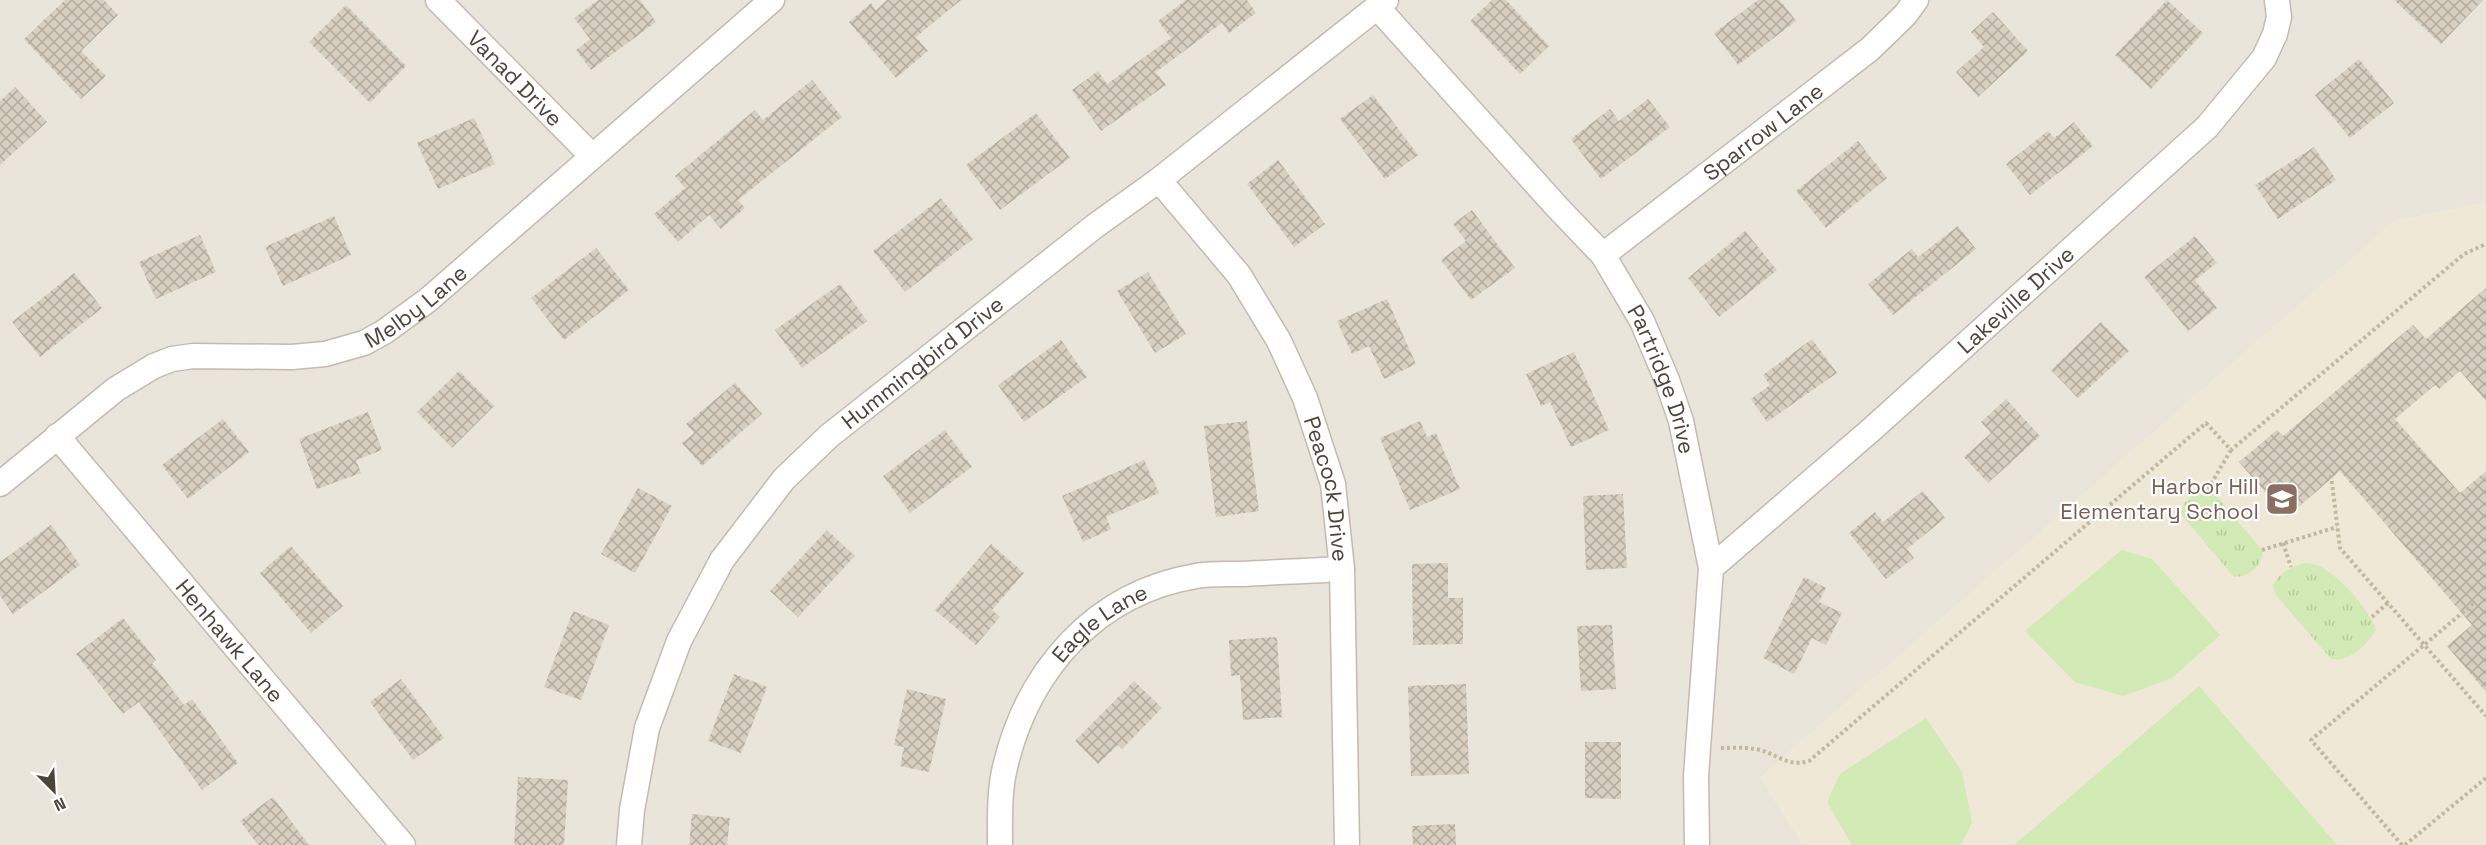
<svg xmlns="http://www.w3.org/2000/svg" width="2486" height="845" font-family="'Space Grotesk',sans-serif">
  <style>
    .residential { fill: #eae5da }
    .education { fill: #efe8d6 }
    .grass { fill: #d2eab5 }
    .park { fill: url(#park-tufts) }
    .building { fill: url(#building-cross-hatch) }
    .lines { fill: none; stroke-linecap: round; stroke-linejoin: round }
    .street-casing { stroke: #c2bbae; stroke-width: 27 }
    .path { stroke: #c4b79f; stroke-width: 4; stroke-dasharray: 3 3; stroke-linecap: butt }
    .street { stroke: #fff; stroke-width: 24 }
    .labels { text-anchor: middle; stroke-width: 4.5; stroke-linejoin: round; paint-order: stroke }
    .street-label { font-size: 22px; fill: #4b4439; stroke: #fff }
    .education-label { font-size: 22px; fill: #785e54; stroke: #fff; text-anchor: end }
  </style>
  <defs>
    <pattern id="park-tufts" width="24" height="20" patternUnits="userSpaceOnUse" patternTransform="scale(1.5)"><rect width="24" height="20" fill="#d2eab5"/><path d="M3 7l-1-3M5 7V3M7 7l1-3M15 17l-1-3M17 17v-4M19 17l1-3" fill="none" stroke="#b6ca9c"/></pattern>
    <pattern id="building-cross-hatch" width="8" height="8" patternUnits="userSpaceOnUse" patternTransform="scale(1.5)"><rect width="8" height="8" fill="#d8cfc1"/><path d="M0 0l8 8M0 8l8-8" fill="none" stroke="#b1aa9e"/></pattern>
  </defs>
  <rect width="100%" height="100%" fill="#f6f3ec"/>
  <!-- residential -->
  <polygon class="residential" points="0,0 2486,0 2486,203 2395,221 1760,778 1804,845 0,845"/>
  <!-- education -->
  <polygon class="education" points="2486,203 2486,845 1804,845 1760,778 2395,221"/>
  <!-- grass -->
  <g class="grass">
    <polygon points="2122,550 2152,559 2220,635 2172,678 2123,696 2075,682 2025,631"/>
    <polygon points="2199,686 2337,845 2014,845"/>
    <polygon points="1926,718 1962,772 1972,823 1961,845 1852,845 1827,802 1840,774"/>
  </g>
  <!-- park -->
  <g class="park">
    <path d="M2201 488 2212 491 2262 550C2265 564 2246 580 2233 576L2180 513 2184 503Z"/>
    <path d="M2305 563C2309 564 2315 564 2319 566 2338 574 2369 610 2376 629 2368 645 2350 662 2331 659L2275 594 2273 585C2280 572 2291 567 2305 563Z"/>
  </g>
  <!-- building -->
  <g class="building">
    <polygon points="65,0 104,0 118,15 81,51 106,76 81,99 24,39"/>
    <polygon points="598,0 640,0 656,22 591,70 576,50 590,39 574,18"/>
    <polygon points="887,0 961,0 916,37 928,51 896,78 849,22 871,3 876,10"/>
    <polygon points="1186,0 1247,0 1256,13 1229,33 1222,23 1156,72 1166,85 1101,131 1072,90 1098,71 1107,84 1171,38 1158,21"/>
    <polygon points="1492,0 1506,0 1549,46 1520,74 1470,21"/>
    <polygon points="1758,0 1780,0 1796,21 1738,65 1714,33"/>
    <polygon points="2167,0 2203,33 2151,89 2115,55"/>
    <polygon points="2394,0 2483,0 2441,44"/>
    <polygon points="346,5 406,66 370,103 309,42"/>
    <polygon points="1993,12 2028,51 1978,97 1956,72 1984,47 1971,32"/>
    <polygon points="2359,59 2394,103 2350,138 2315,95"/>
    <polygon points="812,80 842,117 738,200 745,208 721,229 709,215 678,242 654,214 685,188 675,176 755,110 763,120"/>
    <polygon points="15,87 47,122 0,165 0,101"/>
    <polygon points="1373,95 1418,155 1385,179 1340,119"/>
    <polygon points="1648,99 1670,127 1601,179 1571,139 1610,109 1619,121"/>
    <polygon points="1036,113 1070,158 1000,210 966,165"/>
    <polygon points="474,118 495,164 438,189 417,143"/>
    <polygon points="2074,122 2093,146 2030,195 2006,164 2048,131 2054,138"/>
    <polygon points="1858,141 1887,178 1826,228 1796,191"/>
    <polygon points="2314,147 2336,180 2278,219 2255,185"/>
    <polygon points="1278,160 1325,224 1294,247 1247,184"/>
    <polygon points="941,198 973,239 905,292 873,251"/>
    <polygon points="1472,210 1515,268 1471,300 1441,260 1466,241 1453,224"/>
    <polygon points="334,216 351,255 283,286 265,247"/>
    <polygon points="1958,226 1976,249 1893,315 1868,284 1912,249 1918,257"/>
    <polygon points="1745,231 1777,270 1719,317 1688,278"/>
    <polygon points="200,235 216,272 156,299 139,262"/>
    <polygon points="2195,236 2217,263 2195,280 2217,308 2188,331 2144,277"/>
    <polygon points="596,248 629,290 564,340 531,298"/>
    <polygon points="1148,272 1186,334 1155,353 1117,291"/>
    <polygon points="74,273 102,308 40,357 12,322"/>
    <polygon points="840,284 867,321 802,368 775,330"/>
    <polygon points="2486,288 2486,401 2460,371 2439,389 2435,385 2395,419 2460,493 2486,471 2486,692 2447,646 2472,625 2340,471 2287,517 2239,462 2277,430 2283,436 2413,325 2426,339"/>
    <polygon points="1387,299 1416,364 1384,379 1369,346 1352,354 1337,321"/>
    <polygon points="2101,322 2129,351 2078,398 2051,370"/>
    <polygon points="1812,339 1837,373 1767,422 1751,399 1770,385 1763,375"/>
    <polygon points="1061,340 1087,377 1024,422 998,385"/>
    <polygon points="1574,352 1609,430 1571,447 1550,402 1541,406 1526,374"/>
    <polygon points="459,371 494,406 452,448 417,412"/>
    <polygon points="735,383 762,414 702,466 682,443 694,433 686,424"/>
    <polygon points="2006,399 2040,436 1988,483 1964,457 1991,433 1981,422"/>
    <polygon points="368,412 382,450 356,460 361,473 317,489 299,439"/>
    <polygon points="223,419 249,452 188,499 162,465"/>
    <polygon points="1247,421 1259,511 1216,517 1204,426"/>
    <polygon points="1420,421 1427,437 1436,433 1460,489 1410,510 1380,438"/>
    <polygon points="945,430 972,467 910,513 883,476"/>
    <polygon points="1144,460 1159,493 1106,517 1111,529 1083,542 1062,496"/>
    <polygon points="638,488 672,506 635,573 601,554"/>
    <polygon points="1923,491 1945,518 1907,549 1914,558 1886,579 1849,533 1875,512 1883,522"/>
    <polygon points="1623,494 1627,568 1586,570 1583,496"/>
    <polygon points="51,525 80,565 13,614 0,596 0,562"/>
    <polygon points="827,530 855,556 798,617 770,591"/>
    <polygon points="991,544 1024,573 992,610 1000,617 976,645 935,610"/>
    <polygon points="291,546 343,606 311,633 260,573"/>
    <polygon points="1448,563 1448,598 1463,598 1463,644 1413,645 1412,564"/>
    <polygon points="1804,577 1826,588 1819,602 1842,613 1826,645 1812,638 1794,674 1763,658"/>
    <polygon points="573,611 609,625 581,700 544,687"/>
    <polygon points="123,618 156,660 152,663 184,705 192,699 238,763 202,790 139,702 123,714 76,654"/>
    <polygon points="1612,625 1616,689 1581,691 1577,626"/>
    <polygon points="1277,637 1282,717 1243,720 1240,675 1231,676 1229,640"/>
    <polygon points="734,674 767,687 741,753 708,741"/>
    <polygon points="401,679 444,738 413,760 370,702"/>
    <polygon points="1134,681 1162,708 1122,749 1118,745 1098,764 1075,741"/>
    <polygon points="1466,684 1469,774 1411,776 1408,686"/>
    <polygon points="907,689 946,699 929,772 900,766 904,747 894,745"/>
    <polygon points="1585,742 1621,742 1621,799 1585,798"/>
    <polygon points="518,777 568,780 564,845 514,845"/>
    <polygon points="273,797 309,845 258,845 240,821"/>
    <polygon points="692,814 730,818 727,845 689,845"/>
    <polygon points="1455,824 1456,845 1413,845 1412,826"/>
  </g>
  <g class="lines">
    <defs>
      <g id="street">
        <path id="s1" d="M438 0 592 156"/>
        <path id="s2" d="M1377 7 1558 208 1603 255 1642 321 1667 380 1681 421 1711 568 1696 776 1697 845"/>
        <path id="s3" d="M1159 180 1239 275 1279 341 1305 398 1333 484 1342 569 1347 845"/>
        <path id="s4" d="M1603 255 1870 49 1905 15 1916 0"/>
        <path id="s5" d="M57 436 403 845"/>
        <path id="s6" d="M0 484 116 389 154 366 172 359 193 356 292 357 325 354 364 343 384 332 428 300 772 0"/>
        <path id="s7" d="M1711 568 1871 430 2207 127 2264 58 2275 34 2279 17 2277 1"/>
        <path id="s8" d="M629 845 632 810 647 728 679 641 722 560 784 479 829 436 1095 226 1159 180 1386 0"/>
        <path id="s9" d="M1000 845C1000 820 999 792 1005 767 1028 670 1095 593 1196 576 1211 573 1227 574 1242 574 1275 572 1309 571 1342 569"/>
      </g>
    </defs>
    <!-- street casing -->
    <use href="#street" class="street-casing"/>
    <!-- path -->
    <g class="path">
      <polyline points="2331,475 2340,548 2486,716"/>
      <polyline points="2208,489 2231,450"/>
      <polyline points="2283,543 2291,567"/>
      <polyline points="2262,550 2337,527"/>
      <polyline points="2372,617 2388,603"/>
      <path d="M1721 748C1732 748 1744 747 1755 749 1775 752 1787 768 1809 761L2206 423 2231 450 2464 254 2486 244"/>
      <polyline points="2402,845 2311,740 2474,603"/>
      <polyline points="2405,845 2486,778"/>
    </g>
    <!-- street -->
    <use href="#street" class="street"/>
  </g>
  <!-- icons -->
  <defs>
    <symbol id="school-square" viewBox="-11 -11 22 22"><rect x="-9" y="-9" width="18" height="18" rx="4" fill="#8d6e63" stroke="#fff"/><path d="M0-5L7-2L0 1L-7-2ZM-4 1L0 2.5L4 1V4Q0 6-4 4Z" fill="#fff"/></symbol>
  </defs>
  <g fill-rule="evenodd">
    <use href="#school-square" x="2263" y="480" width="38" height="38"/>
  </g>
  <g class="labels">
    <!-- street labels -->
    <g class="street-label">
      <text dy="8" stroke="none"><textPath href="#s1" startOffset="110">Vanad Drive</textPath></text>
      <text dy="8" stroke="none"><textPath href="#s4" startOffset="202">Sparrow Lane</textPath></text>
      <text dy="8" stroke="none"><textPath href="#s7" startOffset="406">Lakeville Drive</textPath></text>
      <text dy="8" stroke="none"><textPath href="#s6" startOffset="471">Melby Lane</textPath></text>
      <text dy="8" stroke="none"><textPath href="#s8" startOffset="586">Hummingbird Drive</textPath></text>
      <text dy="8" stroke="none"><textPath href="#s2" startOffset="474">Partridge Drive</textPath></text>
      <text dy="8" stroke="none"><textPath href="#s3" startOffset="358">Peacock Drive</textPath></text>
      <text dy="8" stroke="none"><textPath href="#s9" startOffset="256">Eagle Lane</textPath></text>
      <text dy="8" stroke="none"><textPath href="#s5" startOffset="268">Henhawk Lane</textPath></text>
    </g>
    <!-- education labels -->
    <g class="education-label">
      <text x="2259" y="494">Harbor Hill<tspan x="2259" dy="25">Elementary School</tspan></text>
    </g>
  </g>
  <!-- north arrow -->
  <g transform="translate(54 791) rotate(156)" stroke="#ffffff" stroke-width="4.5" paint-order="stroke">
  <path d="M0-4.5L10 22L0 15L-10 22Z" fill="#4b4439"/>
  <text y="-9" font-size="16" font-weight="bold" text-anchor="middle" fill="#4b4439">N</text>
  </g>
</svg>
